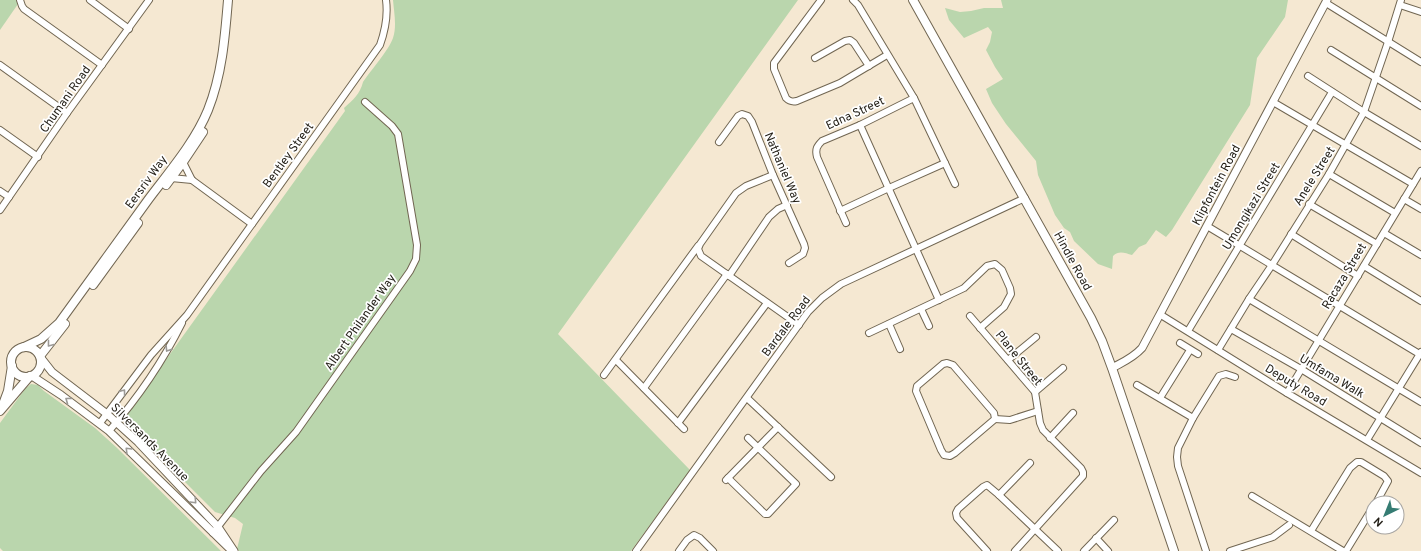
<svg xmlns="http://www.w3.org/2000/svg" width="1421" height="551" font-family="Overpass,sans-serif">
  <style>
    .green { fill: #bad6ad }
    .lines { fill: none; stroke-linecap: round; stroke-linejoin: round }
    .minor-casing { stroke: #716652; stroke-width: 8 }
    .tertiary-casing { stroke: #716652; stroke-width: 9 }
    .secondary-casing { stroke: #716652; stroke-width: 10 }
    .minor { stroke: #fff; stroke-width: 6 }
    .tertiary { stroke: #fff; stroke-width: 7 }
    .secondary { stroke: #fff; stroke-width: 8 }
    .oneway { stroke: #9c9a96 }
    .labels { text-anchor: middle; stroke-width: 3.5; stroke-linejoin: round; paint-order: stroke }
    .street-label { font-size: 12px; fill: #221e16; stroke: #fff }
  </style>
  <rect width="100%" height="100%" fill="#f5e8d2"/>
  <!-- green -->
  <g class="green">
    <polygon points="0,0 17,0 18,4 0,30"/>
    <path d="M393 0H798L558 334 690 470 631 551H239L237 549 243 524 235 518 215 512 129 426 127 417 129 411 345 111 344 108C353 100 360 94 363 82 371 70 389 50 393 38 397 26 394 12 393 0Z"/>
    <path d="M1001 0H1288L1285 17 1257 58 1250 105 1172 230 1166 237 1156 230 1146 244 1139 247 1132 255C1125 253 1119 250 1113 256L1112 269 1098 264 1074 241 1070 232 1064 228 1055 215 1038 175 1036 161 1006 124 992 103 986 89 1003 79 995 67 986 50 990 42 992 32 988 27 964 38 949 20 945 8 960 12 971 11 984 8H1003Z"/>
    <polygon points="31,384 38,385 44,391 95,428 116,447 221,551 3,551 0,548 0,423 25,389"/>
  </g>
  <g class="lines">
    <defs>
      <g id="minor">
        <polyline points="20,0 22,6 24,9 102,65"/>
        <polyline points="90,0 129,29"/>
        <path d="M821 0 774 63V69L786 98C790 102 793 102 797 101L840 83 887 55"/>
        <polyline points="853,0 858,5 914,98"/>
        <polyline points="1326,3 1421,62"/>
        <polyline points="1400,5 1421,12"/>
        <polyline points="1331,50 1421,106"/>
        <polyline points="815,58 845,41 850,40 854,43 869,66"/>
        <polyline points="0,65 67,113"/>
        <polyline points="1308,76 1364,112 1421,146"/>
        <polyline points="1273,102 1413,184"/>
        <polyline points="860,125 939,300"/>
        <polyline points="0,130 38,157"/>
        <polyline points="719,142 738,116 742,114 748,116 752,122 773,175 804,244 805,248 803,254 789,263"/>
        <polyline points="183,162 192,180 252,224"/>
        <polyline points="1329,174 1395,213"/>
        <polyline points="773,175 746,186 736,193 700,244 698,249 701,256 799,325"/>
        <polyline points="171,178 192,180"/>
        <polyline points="0,191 9,197"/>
        <polyline points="1404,199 1421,209"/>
        <polyline points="1309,204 1377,244"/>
        <polyline points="0,210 67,113 149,0"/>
        <polyline points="840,211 889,188 945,163"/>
        <path d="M846 223 817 157C815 149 817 146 822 141L860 125 914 98 955 184"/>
        <polyline points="1207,226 1421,355"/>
        <polyline points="1384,233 1421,255"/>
        <polyline points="1291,234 1358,276"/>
        <polyline points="1364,266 1421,301"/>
        <polyline points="729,276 769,217 778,209 787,205"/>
        <polyline points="1249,299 1421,402"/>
        <polyline points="921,309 929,326"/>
        <polyline points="1161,315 1287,393 1421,473"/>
        <polyline points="970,316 1035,392 1040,423 1043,430 1081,468 1083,472 1083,476 1015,551"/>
        <polyline points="889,324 900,349"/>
        <polyline points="1231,329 1301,369 1421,443"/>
        <polyline points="1188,331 1332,92"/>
        <polyline points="869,333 964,288 987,266 995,264 1002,270 1010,288 1011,294 1004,307 980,328"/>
        <polyline points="1180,343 1198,354"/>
        <polyline points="1218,350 1249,299 1272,265 1329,174 1364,112 1388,42 1401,0"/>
        <polyline points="616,360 684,429"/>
        <polyline points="1008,360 1036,337"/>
        <polygon points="947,363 953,365 994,413 995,419 955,453 950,456 944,455 941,450 916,391 917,386 943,364"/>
        <polyline points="604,375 698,246"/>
        <polyline points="1137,385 1193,418"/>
        <polyline points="644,388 727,274"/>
        <polyline points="1035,392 1063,368"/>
        <polyline points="1287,393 1421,171"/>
        <polyline points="747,398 831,477"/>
        <polyline points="1160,398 1190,350"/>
        <polyline points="995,419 1010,420 1038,411"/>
        <path d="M100 423 151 355 187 315 380 45C385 31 388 15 386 0"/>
        <polyline points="678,423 767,303"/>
        <path d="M109 431C137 399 163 361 182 323"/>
        <polyline points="1050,438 1073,413"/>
        <polyline points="1367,440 1421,352"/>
        <polyline points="728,478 765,514 768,514 796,484 748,438"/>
        <polyline points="726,480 778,427"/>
        <polyline points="999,495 1030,463"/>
        <polyline points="1252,496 1343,551"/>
        <polyline points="1311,531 1350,468 1357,462 1361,462 1384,476 1388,481 1376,503"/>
        <polyline points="213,533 261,471 296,432 410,271 416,259 417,245 398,134 392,126 365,102"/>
        <polyline points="1096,538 1108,551"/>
        <polyline points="636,551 808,312 822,298 841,284 1025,198"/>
        <polyline points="679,551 687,540 694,535 700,538 713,551"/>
        <polyline points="987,551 957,518 956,513 958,509 983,487 987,485 999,495 1058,551"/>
        <polyline points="1084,551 1114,520"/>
        <polyline points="1206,551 1178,466 1177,457 1178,448 1193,418 1219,376 1226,374 1235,377"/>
        <polyline points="1230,551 1273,537 1289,525"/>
        <polyline points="1346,551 1373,507"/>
      </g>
      <g id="tertiary">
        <polyline points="41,358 52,372 107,414 138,442 218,527 234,551"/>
        <path d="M1112 368C1123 362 1133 358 1142 348L1327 0"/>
        <polyline points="32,376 61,395 109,431 229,548"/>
      </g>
      <g id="secondary">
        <polyline points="913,0 1091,318 1102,341 1112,368 1174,551"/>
        <polyline points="166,185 183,162 203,132"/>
        <polyline points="93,285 138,223"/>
        <path d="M24 347 41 339 59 323C89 282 118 241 148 200 169 172 195 142 208 110 222 75 225 37 228 0"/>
        <circle cx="26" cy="362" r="15"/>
        <polyline points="40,356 65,324"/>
        <polyline points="2,407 8,391 12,366"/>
        <polyline points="0,411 30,376"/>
      </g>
    </defs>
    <!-- minor casing -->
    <use href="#minor" class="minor-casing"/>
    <!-- tertiary casing -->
    <use href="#tertiary" class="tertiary-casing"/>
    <!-- secondary casing -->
    <use href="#secondary" class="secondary-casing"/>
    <!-- minor -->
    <use href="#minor" class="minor"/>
    <!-- tertiary -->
    <use href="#tertiary" class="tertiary"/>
    <!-- secondary -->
    <use href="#secondary" class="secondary"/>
  </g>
  <!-- one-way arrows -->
  <defs><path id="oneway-chevron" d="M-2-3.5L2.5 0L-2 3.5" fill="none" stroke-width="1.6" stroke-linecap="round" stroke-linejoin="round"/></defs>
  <g class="oneway">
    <use href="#oneway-chevron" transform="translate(50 344) rotate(128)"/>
    <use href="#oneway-chevron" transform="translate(168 349) rotate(122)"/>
    <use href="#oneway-chevron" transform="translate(123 392) rotate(-53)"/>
    <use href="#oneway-chevron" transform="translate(68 400) rotate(-144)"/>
    <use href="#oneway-chevron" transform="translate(128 450) rotate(-135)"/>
    <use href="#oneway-chevron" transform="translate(194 501) rotate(47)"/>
  </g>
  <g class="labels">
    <!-- street labels -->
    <g class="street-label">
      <text transform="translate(65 99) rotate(-55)" y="4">Chumani Road</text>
      <text transform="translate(855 113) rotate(-25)" y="4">Edna Street</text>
      <text transform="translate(288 155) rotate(-54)" y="4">Bentley Street</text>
      <text transform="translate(783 168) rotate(67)" y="4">Nathaniel Way</text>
      <text transform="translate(1314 176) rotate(-58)" y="4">Anele Street</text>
      <text transform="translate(146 182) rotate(-54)" y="4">Eersriv Way</text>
      <text transform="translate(1216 185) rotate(-62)" y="4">Klipfontein Road</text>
      <text transform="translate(1251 206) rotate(-59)" y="4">Umongikazi Street</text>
      <text transform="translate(1073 261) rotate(61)" y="4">Hindle Road</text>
      <text transform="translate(1344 276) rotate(-59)" y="4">Racaza Street</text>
      <text transform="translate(360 322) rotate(-55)" y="4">Albert Philander Way</text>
      <text transform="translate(786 326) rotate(-53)" y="4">Bardale Road</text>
      <text transform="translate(1019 358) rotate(51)" y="4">Plane Street</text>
      <text transform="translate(1332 376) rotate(31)" y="4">Umfama Walk</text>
      <text transform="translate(1296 385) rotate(31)" y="4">Deputy Road</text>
      <text transform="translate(150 442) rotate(45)" y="4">Silversands Avenue</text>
    </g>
  </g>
  <!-- north arrow -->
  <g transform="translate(1385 515) rotate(223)"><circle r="19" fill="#ffffff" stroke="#a7a5a2"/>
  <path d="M0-3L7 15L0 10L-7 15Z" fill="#357c73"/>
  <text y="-6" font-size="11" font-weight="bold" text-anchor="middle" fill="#221e16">N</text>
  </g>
</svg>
